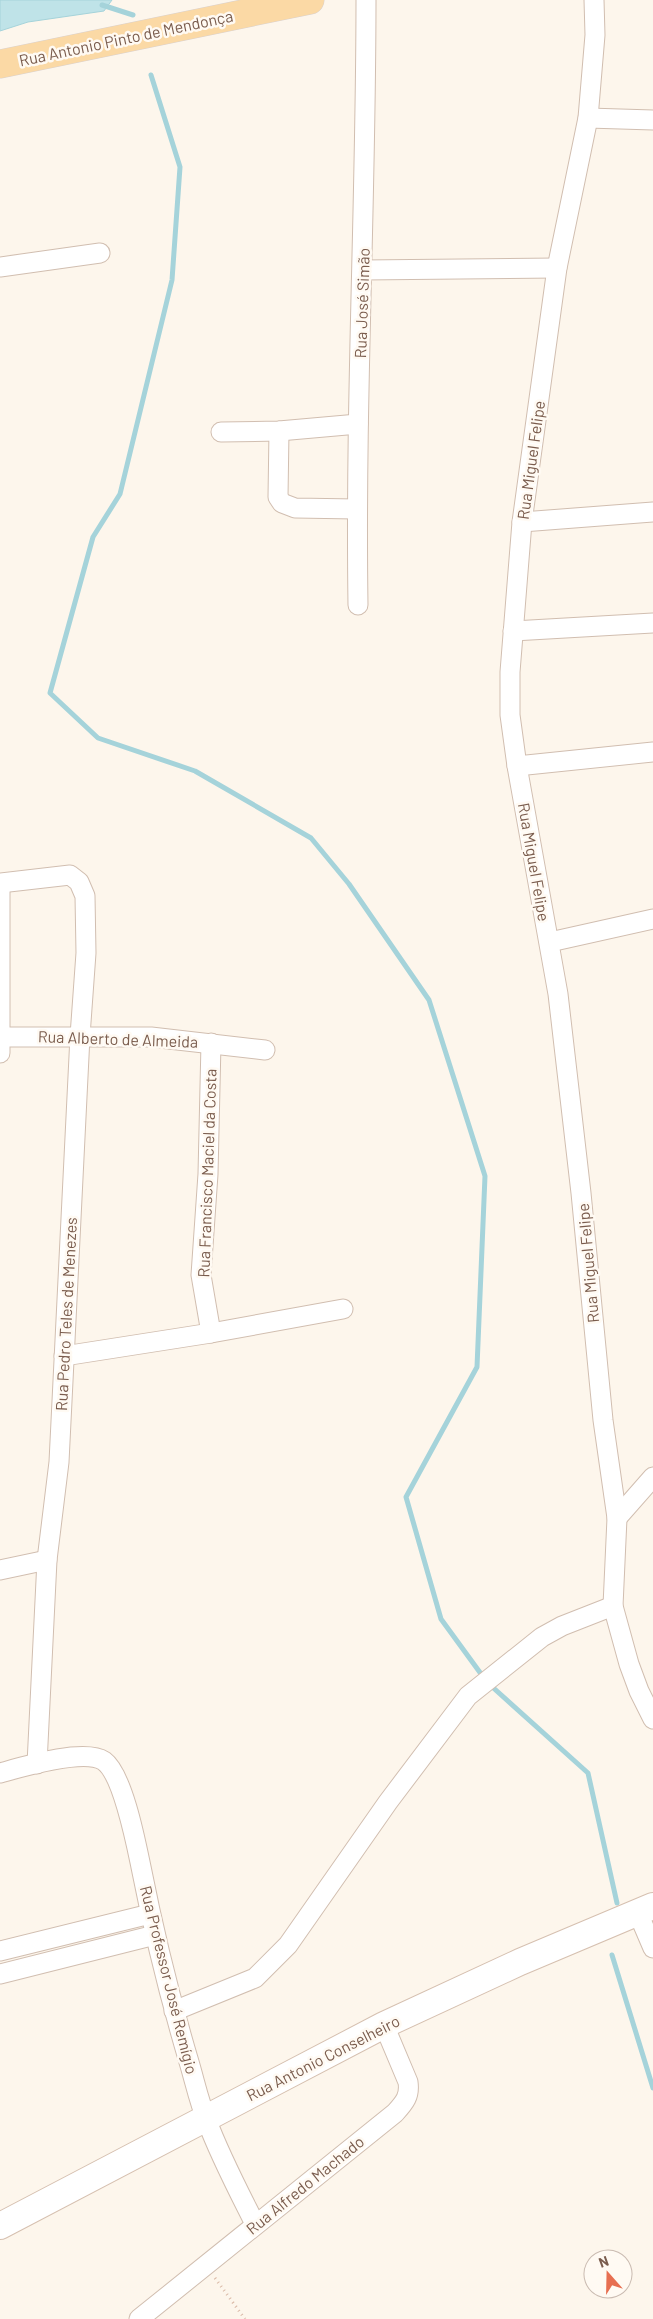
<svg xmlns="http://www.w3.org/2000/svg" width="653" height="2319" font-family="Barlow,sans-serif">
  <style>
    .water { fill: #bfe3e8; stroke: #a5d3da }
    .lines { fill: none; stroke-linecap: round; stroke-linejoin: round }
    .stream { stroke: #a5d3da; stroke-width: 5 }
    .street-casing { stroke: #d1beb0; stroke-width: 21 }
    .secondary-casing { stroke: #d6c0b0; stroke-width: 28 }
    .primary-casing { stroke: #dad1cd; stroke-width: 29 }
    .path { stroke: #d9b8a5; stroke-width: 3; stroke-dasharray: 1 4; stroke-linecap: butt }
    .street { stroke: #fff; stroke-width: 19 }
    .secondary { stroke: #fff; stroke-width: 26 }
    .primary { stroke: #fbd9a5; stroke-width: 28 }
    .labels { text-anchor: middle; stroke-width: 5; stroke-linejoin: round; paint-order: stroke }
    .street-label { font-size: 16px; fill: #7a5c4d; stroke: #fffaf3 }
  </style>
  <rect width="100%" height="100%" fill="#fdf6ec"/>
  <!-- water -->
  <polygon class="water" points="0,0 112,0 104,11 28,22 0,31"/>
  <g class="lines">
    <!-- stream -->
    <g class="stream">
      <polyline points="102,5 133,15"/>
      <polyline points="151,75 180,167 172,280 120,494 93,537 50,693 98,738 195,771 311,838 349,884 429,1000 485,1176 477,1367 406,1497 441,1619 484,1678"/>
      <polyline points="489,1684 588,1773 617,1903"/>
      <polyline points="612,1955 653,2088"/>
    </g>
    <defs>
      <g id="street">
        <polyline points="594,0 595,35 588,118 557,268 522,522 510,672 510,715 517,766 558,994 581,1193 603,1420 617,1518 613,1606 629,1664 639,1691 653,1719"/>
        <polyline points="588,118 653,120"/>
        <polyline points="0,267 100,253"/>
        <polyline points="363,270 557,268"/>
        <polyline points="279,431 278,497 282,503 295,508 356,509"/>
        <polyline points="221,432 279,431 358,424"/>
        <polyline points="522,522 653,512"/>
        <path d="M358 605C355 403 366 202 366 0"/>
        <polyline points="513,631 653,623"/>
        <polyline points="517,766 653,752"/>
        <polyline points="0,883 70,875 79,882 85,896 86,953 80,1036 59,1462 47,1560 37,1764"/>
        <polyline points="0,887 0,1053"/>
        <polyline points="550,942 653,919"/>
        <polyline points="1,1037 151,1037 265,1050"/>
        <polyline points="211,1333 201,1275 208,1174 211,1043"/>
        <polyline points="64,1356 211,1333 343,1309"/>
        <polyline points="617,1518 653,1477"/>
        <polyline points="0,1570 47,1560"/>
        <path d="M0 1773C22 1767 84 1748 104 1761 123 1775 136 1843 141 1867 154 1933 170 1998 189 2062 195 2082 199 2102 207 2121 220 2156 238 2190 255 2224"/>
        <polyline points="638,1913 653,1948"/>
        <polyline points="0,1951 150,1914"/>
        <polyline points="0,1974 155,1935"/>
        <polyline points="174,2011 255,1978 288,1945 388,1802 468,1696 542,1637 562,1626 613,1606"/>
        <path d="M139 2319 395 2113C405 2102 410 2096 408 2082L384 2025"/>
      </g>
      <polyline id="secondary" points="0,2226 384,2025 520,1962 653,1906"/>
      <polyline id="primary" points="0,64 310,0"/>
    </defs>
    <!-- street casing -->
    <use href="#street" class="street-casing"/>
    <!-- secondary casing -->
    <use href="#secondary" class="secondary-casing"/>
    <!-- primary casing -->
    <use href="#primary" class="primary-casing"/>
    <!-- path -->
    <polyline class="path" points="215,2278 245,2319"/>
    <!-- street -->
    <use href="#street" class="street"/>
    <!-- secondary -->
    <use href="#secondary" class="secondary"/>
    <!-- primary -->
    <use href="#primary" class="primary"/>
  </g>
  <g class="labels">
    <!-- street labels -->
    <g class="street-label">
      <text transform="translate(126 38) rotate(-12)" y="6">Rua Antonio Pinto de Mendonça</text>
      <text transform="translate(362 303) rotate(-88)" y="6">Rua José Simão</text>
      <text transform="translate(531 460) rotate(-82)" y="6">Rua Miguel Felipe</text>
      <text transform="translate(534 862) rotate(80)" y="6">Rua Miguel Felipe</text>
      <text transform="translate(118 1039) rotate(2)" y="6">Rua Alberto de Almeida</text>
      <text transform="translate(207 1173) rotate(-88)" y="6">Rua Francisco Maciel da Costa</text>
      <text transform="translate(588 1263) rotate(-95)" y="6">Rua Miguel Felipe</text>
      <text transform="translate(66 1314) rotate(-87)" y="6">Rua Pedro Teles de Menezes</text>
      <text transform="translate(169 1980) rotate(76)" y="6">Rua Professor José Remígio</text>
      <text transform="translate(323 2058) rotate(-27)" y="6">Rua Antonio Conselheiro</text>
      <text transform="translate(305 2185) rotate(-39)" y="6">Rua Alfredo Machado</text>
    </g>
  </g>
  <!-- north arrow -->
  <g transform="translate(608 2274) rotate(340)"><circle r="24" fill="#fffaf3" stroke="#cabbb1"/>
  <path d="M0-4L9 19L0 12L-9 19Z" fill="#e76f51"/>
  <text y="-8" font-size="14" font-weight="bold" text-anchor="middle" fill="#7a5c4d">N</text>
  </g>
</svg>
